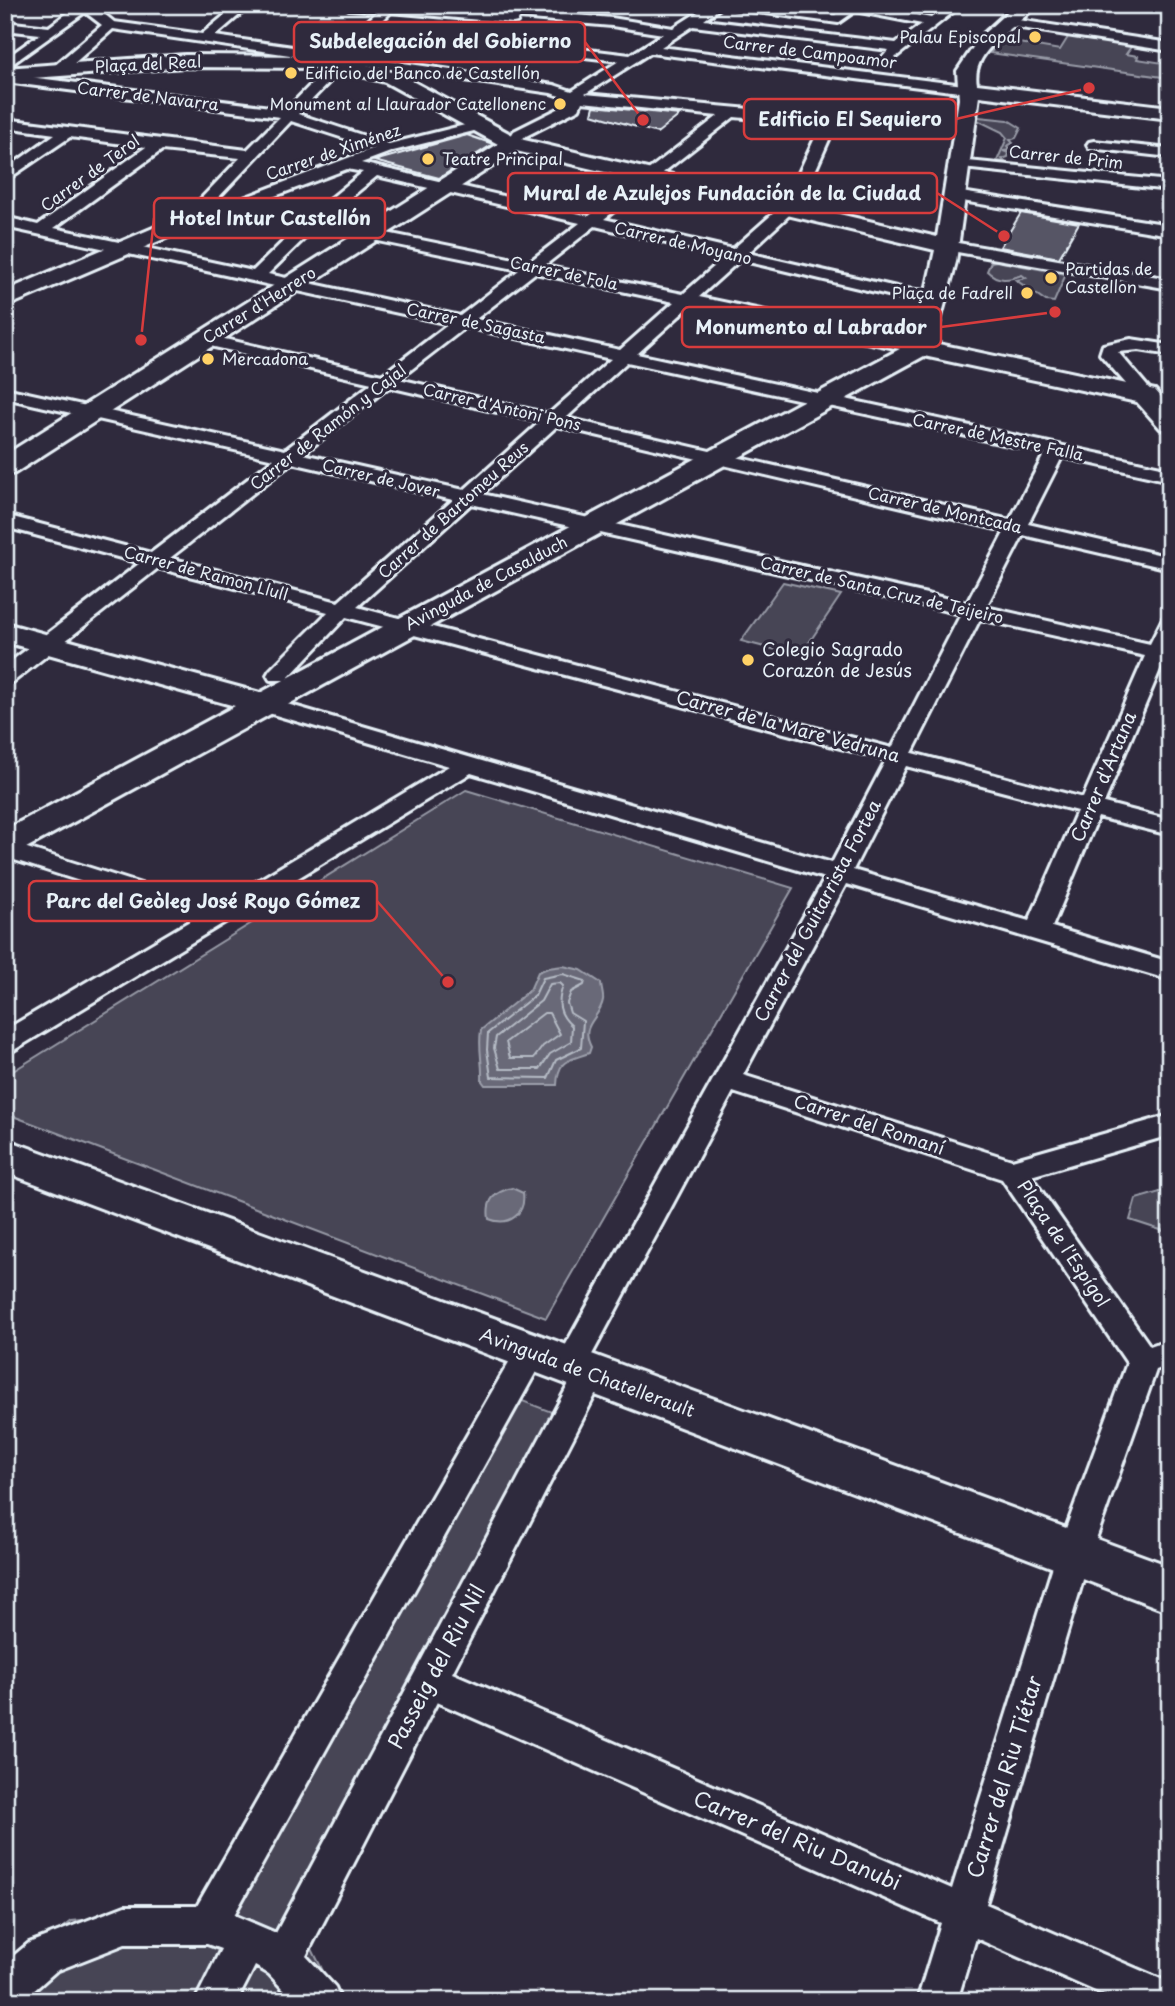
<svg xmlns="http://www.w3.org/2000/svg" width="1175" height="2006" font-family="'Playpen Sans',sans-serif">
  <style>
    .green { fill: #464455; stroke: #979aa6; stroke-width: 2 }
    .water { fill: #696978; stroke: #9c9fab; stroke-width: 2 }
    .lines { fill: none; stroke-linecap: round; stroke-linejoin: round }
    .shore { stroke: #b5bbc5; stroke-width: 2 }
    .building { fill: #575565; stroke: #e8f1f8; stroke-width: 2 }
    .street-casing { stroke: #e8f1f8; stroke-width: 6 }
    .secondary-casing { stroke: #e8f1f8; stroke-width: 6 }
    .street { fill: #2f2a3d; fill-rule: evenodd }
    .secondary { fill: #2f2a3d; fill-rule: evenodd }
    .poi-dot { fill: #ffd166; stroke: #2f2a3d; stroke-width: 2.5 }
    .labels { text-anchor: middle; stroke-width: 6; stroke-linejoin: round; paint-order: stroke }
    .far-poi-label { font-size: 16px; fill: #e8f1f8; stroke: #2f2a3d; text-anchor: start }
    .far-street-label { font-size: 16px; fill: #e8f1f8; stroke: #2f2a3d }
    .poi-label { font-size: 18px; fill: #e8f1f8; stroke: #2f2a3d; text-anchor: start }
    .street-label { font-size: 18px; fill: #e8f1f8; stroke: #2f2a3d }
    .near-street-label { font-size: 21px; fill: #e8f1f8; stroke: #2f2a3d }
    .leader { fill: none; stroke: #d83c3d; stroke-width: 2.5 }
    .callout-dot { fill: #d83c3d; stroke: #2f2a3d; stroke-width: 2.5 }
    .callout { fill: #2f2a3d; stroke: #d83c3d; stroke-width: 2.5 }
    .callout-label { font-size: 19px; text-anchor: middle; font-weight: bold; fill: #e8f1f8 }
  </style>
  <rect width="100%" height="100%" fill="#2f2a3d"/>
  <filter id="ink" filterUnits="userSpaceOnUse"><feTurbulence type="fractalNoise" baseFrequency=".0143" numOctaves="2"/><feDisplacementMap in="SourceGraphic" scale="14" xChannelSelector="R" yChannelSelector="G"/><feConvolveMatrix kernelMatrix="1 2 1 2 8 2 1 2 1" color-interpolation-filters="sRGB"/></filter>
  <g filter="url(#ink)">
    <!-- green -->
    <g class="green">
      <polygon points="1070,34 1133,44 1126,54 1138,56 1137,59 1170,64 1170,78 990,53 1001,40 1060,50"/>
      <polygon points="969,116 1008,120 1021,128 1016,138 1010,140 1013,143 1007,146 1010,150 1003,151 1009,153 1008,157 1002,159 1005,162 997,161 1007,138 1002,132"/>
      <path d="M996 261 1066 274 1054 302 1046 301 1016 280 1026 278 1022 275C1009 280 998 282 987 271L991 262Z"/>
      <polygon points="783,582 841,595 800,656 741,641"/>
      <polygon points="466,790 793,888 546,1318 5,1113 5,1076"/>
      <polygon points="1170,1189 1170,1233 1130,1220 1136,1199"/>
      <polygon points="496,1391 578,1422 311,1947 338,2001 5,2001 5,1972 72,1921 199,1909"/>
    </g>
    <!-- water -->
    <g class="water">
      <path d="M563 966 581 970 601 983C601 988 604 997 603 1000 600 1019 579 1024 591 1047L589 1053C568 1061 558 1059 557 1085H485L482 1081C483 1061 478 1050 481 1030L530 990 538 972 548 968Z"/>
      <path d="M512 1188 523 1193C526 1214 509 1227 489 1219 486 1200 494 1192 512 1188Z"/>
    </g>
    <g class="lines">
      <!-- shore -->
      <g class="shore">
        <polygon points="563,974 585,981 584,985 571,992 567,1003 570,1013 583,1021 581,1048 556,1060 548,1078 491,1077 487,1050 488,1033 535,995 543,978"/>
        <path d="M560 983 563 986C557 1002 558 1014 572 1026L571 1042 550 1054 540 1069H500L494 1048 496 1037 541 1001 550 984Z"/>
        <polygon points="544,1013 549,1013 560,1034 543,1046 534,1058 510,1058 506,1042"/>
      </g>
    </g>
    <!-- building -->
    <g class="building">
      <polygon points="594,106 680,115 657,133 592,114"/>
      <polygon points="467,135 493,144 439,178 374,161"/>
      <polygon points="1021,213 1079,223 1059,258 1000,247"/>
    </g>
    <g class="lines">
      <defs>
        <g id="street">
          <path d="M70 5H93L114 22 202 34 237 5H251L215 36 335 53 378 11 349 9 343 5H397L511 15 517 10 612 18 673 28 709 5H724L704 20 896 43 922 24 855 11 838 23 735 9 729 5H764L835 15 842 9 835 5H863L931 18 948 5H962L887 64 880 60 889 50 693 26 661 47 972 86 974 89 967 93 650 53 585 94 924 125 923 119 908 106 915 102 937 117 938 130 931 134 835 126 800 205 748 253 905 289 939 292 947 297 945 301 905 299 740 260 699 297 920 343 929 348 926 352 920 353 690 306 637 354 1170 469V481L1062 457 1028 524 1170 557V569L1023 535 986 607 1150 644 1163 618 1170 616V661L1164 660 1104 803 1170 820V835L1098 817 1052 927 1170 962V980L846 884 743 1075 1012 1160 1170 1115V1135L1031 1176 1150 1346 1170 1339V1365L1156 1370 1091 1553 986 1904 1170 1983V2001H1118L976 1938 957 2001H917L941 1923 437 1702 306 1956 335 1987 341 2001H294L269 1974 255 1966 237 2001H195L221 1949 207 1944H125L56 1971 22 2001H5V1963L29 1943 125 1906H197L520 1343 531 1339 542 1343 547 1352 542 1361 234 1915 276 1933 572 1378 559 1375 554 1366 559 1357 825 878 471 773 14 1050 5 1052V1030L195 918 5 857V841L214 907 449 766 255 709 252 704 255 699 263 697 832 863 886 760 346 617 286 680H270L267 675 270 670 328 612 158 568 13 682 5 683V666L140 563 5 527V515L151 553 274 459 5 398V388L285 450 372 383 197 343 194 339 197 335 203 334 382 375 449 324 5 227V217L38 225 146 147 70 137 5 181V170L55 134 5 127V119L247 150 280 117 5 82V74L287 109 326 69 330 61 113 29 63 73H53V67L102 25 85 12 5 69V59L40 34 5 30V22L49 27 74 8ZM391 12 513 23 517 22 519 18 612 26 663 34 630 55 489 38 483 42 489 46 619 61 572 91 554 85 348 55ZM343 62 551 93 568 99V104L514 131 506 144 513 148 518 147 524 137 579 109 582 102 718 116 589 216 361 163 393 151 486 128 488 125 481 121 389 144 298 114 337 74ZM734 117 821 125 785 203 733 249 604 219ZM291 121 374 148 233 202 217 199ZM162 150 240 158 193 207 190 210 196 214 181 218 178 221 181 224C199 229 217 214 234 212 247 210 285 222 300 225L253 271 54 228ZM347 169 363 172 308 217 251 205ZM377 176 580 223 529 262 323 220ZM210 206 217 208 204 212ZM595 226 725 257 683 294 544 266ZM315 228 519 270 460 316 268 274ZM535 273 674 302 620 350 476 319ZM466 327 611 359 549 414 399 379ZM627 362 1045 453 1010 520 566 418ZM389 387 540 422 464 490 303 454ZM557 426 1005 531 967 603 482 494ZM292 463 453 500 338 602 170 558ZM471 504 961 614 892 748 357 607ZM980 619 1145 656 1083 798 912 753ZM906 766 1077 811 1029 921 853 870ZM733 1092 1002 1179 1127 1363 1057 1553 952 1889 452 1673 606 1374 601 1365 588 1362Z"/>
          <polygon points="1005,18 1170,43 1170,51 1001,25 999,22"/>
          <polygon points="1094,141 1170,149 1170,157 1089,148 1087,145 1089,142"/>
          <polygon points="958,160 1170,181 1170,190 953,167 951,164 953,161"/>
          <polygon points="955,191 1170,225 1170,235 950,199 947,196 950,193"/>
          <polygon points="946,241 1170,279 1170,289 940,249 938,246 940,243"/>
          <polygon points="1131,339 1170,345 1170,355 1139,350 1118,352 1152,392 1155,396 1152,400 1140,400 1100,354 1103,345"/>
        </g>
        <g id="secondary">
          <path d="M1015 5H1036C1018 28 970 49 977 84L1170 107V119L979 96 956 262 934 343 1155 390 1170 407V431L1161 429 1137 402 924 356 17 853 5 856V830L235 706 5 642V623L260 693 909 344 926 291 935 250 516 151 15 473 5 475V455L498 144 385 82 354 74 314 68 185 67 5 80V68L185 55 314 56 356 62 399 74 520 139 937 237 959 99 957 71 980 37Z"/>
          <polygon points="186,214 194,216 197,221 194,226 5,307 5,291"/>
          <polygon points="5,1139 1170,1566 1170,1612 5,1172"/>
        </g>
      </defs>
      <!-- street casing -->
      <use href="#street" class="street-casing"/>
      <!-- secondary casing -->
      <use href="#secondary" class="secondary-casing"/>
      <!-- street -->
      <use href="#street" class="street"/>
      <!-- secondary -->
      <use href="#secondary" class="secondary"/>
    </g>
  </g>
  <!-- markers -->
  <g class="poi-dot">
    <circle cx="1035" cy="37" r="7"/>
    <circle cx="291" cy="73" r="7"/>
    <circle cx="560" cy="104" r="7"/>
    <circle cx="428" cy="159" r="7"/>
    <circle cx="1051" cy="278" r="7"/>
    <circle cx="1027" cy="293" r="7"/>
    <circle cx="208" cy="359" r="7"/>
    <circle cx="748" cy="660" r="7"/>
  </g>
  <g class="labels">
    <!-- far-poi labels -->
    <g class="far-poi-label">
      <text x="1021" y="43" text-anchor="end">Palau Episcopal</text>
      <text x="305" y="79">Edificio del Banco de Castellón</text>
      <text x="546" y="110" text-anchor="end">Monument al Llaurador Catellonenc</text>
      <text x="442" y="165">Teatre Principal</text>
      <text x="1065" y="275">Partidas de<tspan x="1065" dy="18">Castellon</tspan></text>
      <text x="1013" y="299" text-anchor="end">Plaça de Fadrell</text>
      <text x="222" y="365">Mercadona</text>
    </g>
    <!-- far-street labels -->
    <g class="far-street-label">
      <text transform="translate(810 52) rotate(7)" y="6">Carrer de Campoamor</text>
      <text transform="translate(148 64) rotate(-3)" y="6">Plaça del Real</text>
      <text transform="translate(148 96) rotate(7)" y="6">Carrer de Navarra</text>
      <text transform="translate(333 152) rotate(-19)" y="6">Carrer de Ximénez</text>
      <text transform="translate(1066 157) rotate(6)" y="6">Carrer de Prim</text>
      <text transform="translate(90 173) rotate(-36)" y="6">Carrer de Terol</text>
      <text transform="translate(683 243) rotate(13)" y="6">Carrer de Moyano</text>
      <text transform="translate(564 273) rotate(12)" y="6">Carrer de Fola</text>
      <text transform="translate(259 305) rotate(-32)" y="6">Carrer d'Herrero</text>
      <text transform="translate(476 323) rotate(12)" y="6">Carrer de Sagasta</text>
      <text transform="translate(502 407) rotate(13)" y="6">Carrer d'Antoni Pons</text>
      <text transform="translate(328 427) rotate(-38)" y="6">Carrer de Ramón y Cajal</text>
      <text transform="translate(998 437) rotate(12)" y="6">Carrer de Mestre Falla</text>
      <text transform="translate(381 478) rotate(13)" y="6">Carrer de Jover</text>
      <text transform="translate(453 510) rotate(-42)" y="6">Carrer de Bartomeu Reus</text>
      <text transform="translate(945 510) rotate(13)" y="6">Carrer de Montcada</text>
      <text transform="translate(206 573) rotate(15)" y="6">Carrer de Ramon Llull</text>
      <text transform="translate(486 583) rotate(-28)" y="6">Avinguda de Casalduch</text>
      <text transform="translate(882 590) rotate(13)" y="6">Carrer de Santa Cruz de Teijeiro</text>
    </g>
    <!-- poi labels -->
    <g class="poi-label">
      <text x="762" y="656">Colegio Sagrado<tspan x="762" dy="21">Corazón de Jesús</tspan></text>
    </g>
    <!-- street labels -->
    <g class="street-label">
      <text transform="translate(788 727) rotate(15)" y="6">Carrer de la Mare Vedruna</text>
      <text transform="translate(1104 777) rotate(-67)" y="6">Carrer d'Artana</text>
      <text transform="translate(818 911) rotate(-62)" y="6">Carrer del Guitarrista Fortea</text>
      <text transform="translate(869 1125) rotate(18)" y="6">Carrer del Romaní</text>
      <text transform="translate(1063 1244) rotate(56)" y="6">Plaça de l'Espígol</text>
      <text transform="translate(587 1373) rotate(20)" y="6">Avinguda de Chatellerault</text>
    </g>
    <!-- near-street labels -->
    <g class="near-street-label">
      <text transform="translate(437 1667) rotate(-62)" y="7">Passeig del Riu Nil</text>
      <text transform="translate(1005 1777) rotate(-73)" y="7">Carrer del Riu Tiétar</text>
      <text transform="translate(797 1841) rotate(23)" y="7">Carrer del Riu Danubi</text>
    </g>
  </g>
  <!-- callouts -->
  <path class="leader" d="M643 120L585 42M1089 88L956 119M1004 236L937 193M141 340L154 218M1055 312L941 327M448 982L377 901"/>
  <g class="callout-dot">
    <circle cx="643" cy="120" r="7"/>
    <circle cx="1089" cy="88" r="7"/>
    <circle cx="1004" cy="236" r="7"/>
    <circle cx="141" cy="340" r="7"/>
    <circle cx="1055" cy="312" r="7"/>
    <circle cx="448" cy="982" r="7"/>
  </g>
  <g class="callout">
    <rect x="294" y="22" width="291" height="40" rx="7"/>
    <rect x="744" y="99" width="212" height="40" rx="7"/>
    <rect x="508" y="173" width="429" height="40" rx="7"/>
    <rect x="154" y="198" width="231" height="40" rx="7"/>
    <rect x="682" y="307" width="259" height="40" rx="7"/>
    <rect x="29" y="881" width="348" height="40" rx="7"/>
  </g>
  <g class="callout-label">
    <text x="440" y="48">Subdelegación del Gobierno</text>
    <text x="850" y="126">Edificio El Sequiero</text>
    <text x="722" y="200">Mural de Azulejos Fundación de la Ciudad</text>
    <text x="270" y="225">Hotel Intur Castellón</text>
    <text x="811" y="334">Monumento al Labrador</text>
    <text x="203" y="908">Parc del Geòleg José Royo Gómez</text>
  </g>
  <!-- margin -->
  <rect width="1175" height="2006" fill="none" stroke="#2f2a3d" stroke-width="28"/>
  <rect x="14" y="14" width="1147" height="1978" fill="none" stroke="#e8f1f8" stroke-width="2.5" filter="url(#ink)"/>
</svg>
